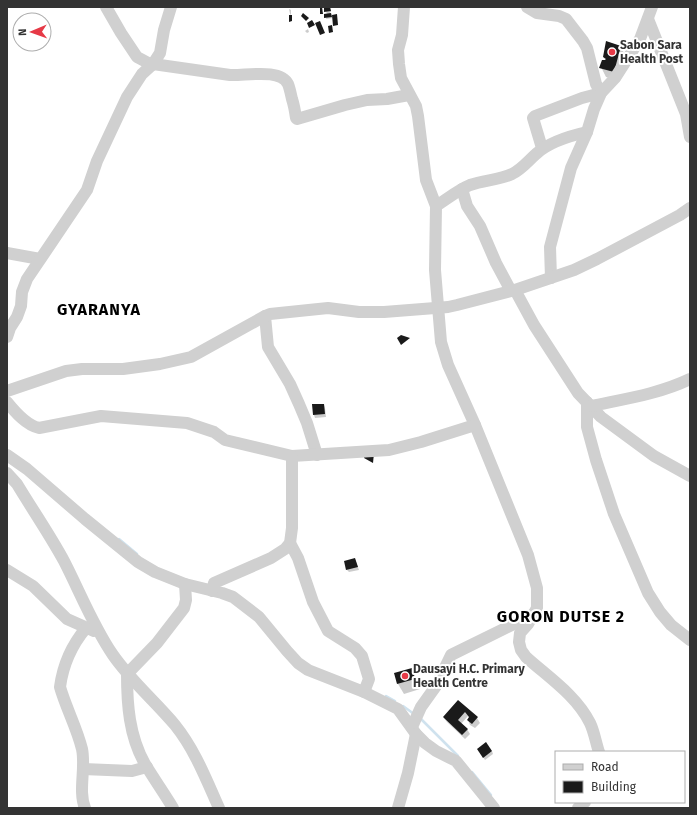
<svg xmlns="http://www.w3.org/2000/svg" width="697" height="815" font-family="'Fira Sans',sans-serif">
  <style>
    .shadow { fill: #0003 }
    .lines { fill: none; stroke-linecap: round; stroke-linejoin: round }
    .stream { stroke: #cfe2ee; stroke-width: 2.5 }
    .building { fill: #1a1a1a }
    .minor { stroke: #d0d0d0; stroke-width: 12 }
    .poi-dot { fill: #e63946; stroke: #fff; stroke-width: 1.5 }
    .labels { text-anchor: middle; stroke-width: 4; stroke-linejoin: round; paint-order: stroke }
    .poi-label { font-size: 12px; font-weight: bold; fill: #333; stroke: #fff; text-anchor: start }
    .district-label { font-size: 16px; font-weight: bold; letter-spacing: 1px; fill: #000; stroke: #fff }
  </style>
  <rect width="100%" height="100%" fill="#fff"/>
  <!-- shadow -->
  <g class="shadow">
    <polygon points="325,7 330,7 331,12 330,12 333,18 326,19 327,15"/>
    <polygon points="289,9 291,10 291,15 290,14"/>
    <polygon points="308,29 309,32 307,33 305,31"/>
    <polygon points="621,47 626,57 620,81 606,77 601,67 606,62 604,57"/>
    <polygon points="324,405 325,408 326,417 315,418 314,415"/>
    <polygon points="355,559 359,570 349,572 347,570"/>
    <polygon points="411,669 417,679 420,689 404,694 398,684 395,674"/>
    <polygon points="458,701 477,718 480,723 475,728 470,725 468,720 470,718 468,716 461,724 467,729 470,734 465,739 447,722 444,718"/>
    <polygon points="492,751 493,754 485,760 480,752"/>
  </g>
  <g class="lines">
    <!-- stream -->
    <g class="stream">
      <polyline points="119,539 137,554"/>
      <polyline points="386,696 395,701"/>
      <polyline points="403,706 414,714"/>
      <polyline points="420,718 458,756"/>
      <polyline points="472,772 491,795"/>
    </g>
  </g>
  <!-- building -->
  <g class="building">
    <polygon points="320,7 322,7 323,14 320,14"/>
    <polygon points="324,7 330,7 331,11 324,12"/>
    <polygon points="303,13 309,18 306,21 301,16"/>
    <polygon points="331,13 332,17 324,18 324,14"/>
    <polygon points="337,14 338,25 333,26 332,15"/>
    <polygon points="289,15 292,15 292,21 289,22"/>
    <polygon points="312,20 315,25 309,28 307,23"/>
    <polygon points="320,21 325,33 320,35 315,23"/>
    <polygon points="332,25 333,32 329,33 328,26"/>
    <polygon points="606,41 621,46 614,72 599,68 602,60 605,60 606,59 603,57"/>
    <polygon points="401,335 410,338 401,345 397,338"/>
    <polygon points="312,404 324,404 325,414 313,415"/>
    <polygon points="365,453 374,453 373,463 364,458"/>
    <polygon points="355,558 358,567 346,570 344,561"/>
    <polygon points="412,668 415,679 397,684 394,673"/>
    <polygon points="458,700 478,717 472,724 467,720 469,717 465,712 458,720 468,729 462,735 443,717"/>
    <polygon points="486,742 492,751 483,758 477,749"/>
  </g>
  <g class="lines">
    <!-- minor -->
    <g class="minor">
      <polyline points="106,7 121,33 137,57 152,65"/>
      <path d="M404 7 402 35 398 50 399 64 401 78 416 106 418 116 426 180 436 206 435 270 441 342 448 365 475 425 528 555 537 588V608L528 624 520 633 519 642 521 650 526 657C548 677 576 695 590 723 594 731 596 743 599 752"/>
      <polyline points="527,7 537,13 559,16 566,19 583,41 587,48 596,84 601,93 582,98 535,116 533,118 542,148"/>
      <polyline points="648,19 686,114 690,137"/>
      <path d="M153 64 230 75C245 76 280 68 288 84 290 89 291 95 292 99 294 105 295 111 296 118L297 119 345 105 367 100 387 99 409 95"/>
      <polyline points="462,189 467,206 480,226 496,263 511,291"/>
      <path d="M436 206C447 199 458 190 470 185 484 180 499 180 512 174 522 169 528 161 536 154 549 142 569 136 587 132"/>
      <polyline points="7,253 40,259"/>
      <polyline points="551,278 550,247 571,168 587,132 594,109 601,93 615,78 640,39 652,7"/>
      <polyline points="515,290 534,325 578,393 601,417 654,456 690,476"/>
      <polyline points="265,316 268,347 290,384 299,404 307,423 317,455"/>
      <polyline points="7,337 10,328 17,317 21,306 22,292 27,279 87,190 97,161 127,97 142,74 153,64 160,53 164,30 171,7"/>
      <polyline points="7,391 66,371 82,369 123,369 160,364 191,357 265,316 270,314 328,308 359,312 384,312 448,307 457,305 515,290 574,270 597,259 680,215 690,208"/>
      <path d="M7 402C15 412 26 425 39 428L101 416 187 423 214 432 225 440 292 456 389 450 421 442 475 425"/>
      <polyline points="587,402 587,427 596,460 614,514 648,593 660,612 671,625 690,640"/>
      <path d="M591 406C624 399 659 394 690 379"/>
      <polyline points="7,455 27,469 85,519 138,562 155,572 185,584 222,593 233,597 259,617 287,651 298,663 308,670 364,692 398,709 416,734 425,743 436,751 456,761 494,808"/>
      <path d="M7 473 17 484C32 509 50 535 64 561 80 592 93 626 113 655 131 681 155 701 175 725 195 750 206 779 219 808"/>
      <polyline points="290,543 298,558 313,602 328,631 355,648 362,656 369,679 364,692"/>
      <polyline points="7,570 33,586 67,619 94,631"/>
      <polyline points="212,591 214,583 271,558 285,549 290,543 292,528 292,456"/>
      <polyline points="412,727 421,707 436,686 451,655 532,615"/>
      <polyline points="83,769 132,771 147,767"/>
      <path d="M85 808C78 791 86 768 82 749 77 728 66 708 60 687 63 664 71 646 86 628"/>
      <path d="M173 808C164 793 154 779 145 764 129 736 127 704 127 674L157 643 184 608 186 600 185 584"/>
      <polyline points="398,808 408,773 416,734"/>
      <polyline points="578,808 585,802"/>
    </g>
  </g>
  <!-- markers -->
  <g class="poi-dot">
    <circle cx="612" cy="52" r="4"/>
    <circle cx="405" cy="676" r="4"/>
  </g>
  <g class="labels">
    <!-- poi labels -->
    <g class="poi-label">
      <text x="620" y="49">Sabon Sara<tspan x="620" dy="14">Health Post</tspan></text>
      <text x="413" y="673">Dausayi H.C. Primary<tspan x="413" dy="14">Health Centre</tspan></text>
    </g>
    <!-- district labels -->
    <g class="district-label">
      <text x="99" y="315">GYARANYA</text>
      <text x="561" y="622">GORON DUTSE 2</text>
    </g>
  </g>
  <!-- border -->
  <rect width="697" height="815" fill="none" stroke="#333333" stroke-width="16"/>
  <!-- legend -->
  <rect x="555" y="751" width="130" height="52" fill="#ffffff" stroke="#adadad"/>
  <rect x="563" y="764" width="20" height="6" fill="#d0d0d0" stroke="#adadad"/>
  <text x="591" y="771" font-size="12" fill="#333333">Road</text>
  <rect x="563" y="781" width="20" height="12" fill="#1a1a1a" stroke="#adadad"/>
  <text x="591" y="791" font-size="12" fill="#333333">Building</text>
  <!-- north arrow -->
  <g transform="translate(32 32) rotate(268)"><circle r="19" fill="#ffffff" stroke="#adadad"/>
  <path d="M0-3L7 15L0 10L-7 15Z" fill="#e63946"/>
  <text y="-6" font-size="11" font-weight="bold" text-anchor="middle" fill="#333333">N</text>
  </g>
</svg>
